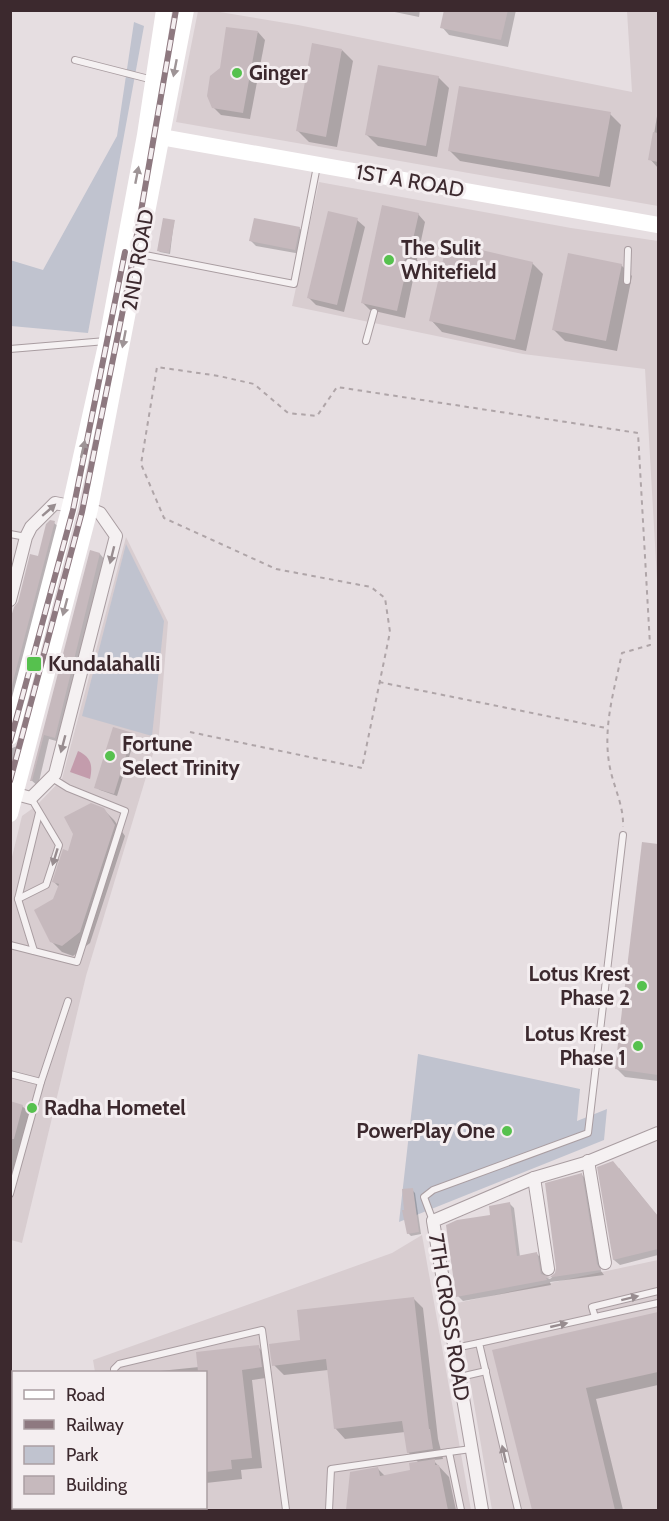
<svg xmlns="http://www.w3.org/2000/svg" width="669" height="1521" font-family="Cabin,sans-serif">
  <style>
    .built { fill: #d8cdd0 }
    .green { fill: #c0c3cf }
    .water { fill: #c39cac }
    .shadow { fill: #0003 }
    .building { fill: #c6b9bd }
    .lines { fill: none; stroke-linecap: round; stroke-linejoin: round }
    .lane-casing { stroke: #a99da1; stroke-width: 8 }
    .street-casing { stroke: #a99da1; stroke-width: 14 }
    .path { stroke: #afa5a8; stroke-width: 2; stroke-dasharray: 4.5 4.5; stroke-linecap: butt }
    .lane { stroke: #f5f1f2; stroke-width: 6 }
    .street { stroke: #f5f1f2; stroke-width: 12 }
    .secondary { stroke: #fff; stroke-width: 16 }
    .rail-casing { stroke: #8e7980; stroke-width: 6 }
    .rail { stroke: #f4eef0; stroke-width: 4; stroke-dasharray: 11; stroke-linecap: butt }
    .oneway { fill: #9e9496 }
    .oneway2 { fill: #988d90 }
    .poi-dot { fill: #56c14e; stroke: #f4eef0; stroke-width: 2 }
    .labels { text-anchor: middle; stroke-width: 6; stroke-linejoin: round; paint-order: stroke }
    .poi-label { font-size: 21px; font-weight: bold; fill: #3c292e; stroke: #f4eef0; text-anchor: start }
    .street-label { font-size: 21px; fill: #3c292e; stroke: #f4eef0 }
  </style>
  <rect width="100%" height="100%" fill="#e6dee1"/>
  <!-- built -->
  <g class="built">
    <polygon points="198,11 214,11 298,25 632,92 627,11 658,11 658,206 176,122"/>
    <polygon points="319,182 571,228 658,241 658,597 645,369 523,354 292,306"/>
    <polygon points="126,537 168,622 159,734 86,976 22,1243 11,1240 11,861 22,816 36,806 62,779"/>
    <polygon points="422,1235 471,1510 113,1510 112,1508 206,1508 206,1372 95,1372 93,1360 392,1253"/>
    <polygon points="658,1260 658,1510 492,1510 457,1303"/>
  </g>
  <!-- green -->
  <g class="green">
    <polygon points="134,22 144,26 88,333 11,326 10,260 43,270 117,136"/>
    <polygon points="126,544 164,621 152,736 82,716"/>
    <polygon points="418,1054 580,1089 577,1121 607,1109 604,1140 399,1222"/>
  </g>
  <!-- water -->
  <path class="water" d="M78 751C91 757 93 765 90 779L70 772Z"/>
  <!-- shadow -->
  <g class="shadow">
    <polygon points="385,10 420,10 419,17"/>
    <polygon points="445,10 516,10 508,47 449,35 442,27"/>
    <polygon points="258,32 265,40 250,119 221,115 213,107 222,68"/>
    <polygon points="342,50 353,61 337,147 309,142 298,131"/>
    <polygon points="438,77 449,88 437,157 378,146 367,135"/>
    <polygon points="658,110 658,168 650,159"/>
    <polygon points="610,114 621,125 610,187 460,161 449,150"/>
    <polygon points="418,214 425,222 416,264 411,268 414,275 405,318 370,310 363,303"/>
    <polygon points="357,220 365,227 344,312 316,305 309,298"/>
    <polygon points="174,221 170,254 160,252 159,251"/>
    <polygon points="299,228 305,233 301,254 256,246 251,241"/>
    <polygon points="532,263 543,274 526,351 442,332 431,320"/>
    <polygon points="621,265 632,276 617,351 565,341 553,329"/>
    <polygon points="54,523 60,528 10,718 10,626"/>
    <polygon points="91,552 100,554 105,560 60,742 49,739 38,786 31,780"/>
    <polygon points="132,735 135,738 117,796 100,790 96,787"/>
    <polygon points="17,746 22,751 15,780 10,779 10,749"/>
    <polygon points="103,809 114,820 125,836 90,943 73,956 62,952 51,941 54,900 59,887 54,882 69,853"/>
    <polygon points="644,843 658,845 658,1081 625,1077 617,1069"/>
    <polygon points="10,1103 22,1106 30,1113 10,1183"/>
    <polygon points="619,1168 658,1217 658,1255 620,1265 614,1260"/>
    <polygon points="581,1174 586,1179 601,1271 604,1275 550,1282 551,1285 463,1301 458,1296 492,1216 509,1203 514,1208 520,1257 537,1254 542,1259 545,1277 550,1279 557,1273"/>
    <polygon points="412,1190 415,1193 421,1234 411,1236 408,1233"/>
    <polygon points="413,1298 423,1308 438,1439 443,1459 433,1460 449,1477 456,1510 347,1510 351,1473 378,1469 385,1476 411,1471 419,1463 408,1452 405,1432 345,1439 335,1428 328,1370 284,1375 274,1365 302,1341"/>
    <polygon points="658,1314 658,1385 596,1399 623,1510 534,1510 494,1351"/>
    <polygon points="258,1347 269,1358 272,1377 252,1380 262,1468 241,1470 242,1479 206,1483 206,1372 150,1372 199,1367"/>
    <polygon points="10,1398 14,1398 14,1471 10,1472"/>
    <polygon points="64,1508 78,1508 81,1510 50,1510"/>
    <polygon points="160,1508 187,1508 188,1510 160,1510"/>
  </g>
  <!-- building -->
  <g class="building">
    <polygon points="444,10 508,10 501,40 440,28"/>
    <polygon points="226,27 258,31 243,113 212,108 207,96 210,76 220,68"/>
    <polygon points="312,43 342,49 326,137 296,131"/>
    <polygon points="378,65 439,76 426,146 365,135"/>
    <polygon points="459,86 611,112 599,177 448,151"/>
    <polygon points="653,132 658,133 658,162 648,160"/>
    <polygon points="382,205 419,213 409,257 404,260 407,267 397,311 361,303"/>
    <polygon points="328,211 358,218 337,305 307,298"/>
    <polygon points="163,218 175,220 169,253 157,251"/>
    <polygon points="254,218 300,227 295,250 249,241"/>
    <polygon points="447,242 533,262 515,340 429,321"/>
    <polygon points="568,253 622,264 606,341 552,330"/>
    <polygon points="50,520 55,521 10,693 10,620 14,607 18,602 30,554 38,556 46,524"/>
    <polygon points="90,550 100,553 55,738 44,735 32,781 30,781"/>
    <polygon points="113,727 133,733 114,794 94,788"/>
    <polygon points="91,803 104,808 115,825 80,932 62,946 50,942 34,910 53,899 59,884 52,882 63,849 68,851 73,834 64,817"/>
    <polygon points="642,842 658,844 658,1075 615,1069"/>
    <polygon points="10,1101 23,1105 14,1139 10,1139"/>
    <polygon points="613,1161 658,1216 658,1249 613,1260 597,1167"/>
    <polygon points="582,1173 597,1264 601,1270 546,1278 547,1280 456,1297 446,1225 457,1220 490,1215 489,1206 510,1202 517,1256 537,1252 541,1274 550,1277 555,1273 556,1268 545,1183"/>
    <polygon points="413,1188 419,1232 407,1234 402,1210 404,1210 402,1189"/>
    <polygon points="414,1297 429,1429 430,1429 433,1449 407,1453 402,1421 334,1429 326,1359 272,1366 269,1344 300,1340 297,1310"/>
    <polygon points="658,1312 658,1372 586,1388 615,1510 532,1510 492,1350"/>
    <polygon points="259,1345 262,1367 242,1370 252,1458 231,1460 232,1469 206,1472 206,1372 198,1372 196,1352"/>
    <polygon points="435,1459 435,1465 439,1465 448,1510 346,1510 350,1472 378,1467 380,1476 410,1470 409,1463"/>
  </g>
  <g class="lines">
    <defs>
      <g id="lane">
        <polyline points="75,60 153,80"/>
        <polyline points="140,254 294,284 317,166"/>
        <polyline points="409,262 414,263"/>
        <polyline points="627,281 628,250"/>
        <polyline points="366,341 374,312"/>
        <polyline points="10,349 106,341"/>
        <polyline points="10,534 26,537"/>
        <polyline points="18,899 46,885 59,845 31,798"/>
        <polyline points="10,945 77,962 125,811 68,788 52,778"/>
        <polyline points="34,951 18,899 39,813"/>
        <polyline points="10,1074 41,1082 10,1194"/>
        <polyline points="41,1082 68,1001"/>
        <polyline points="433,1221 424,1197 433,1190 588,1133 623,835"/>
        <polyline points="595,1317 592,1307 658,1291"/>
        <polyline points="455,1348 479,1343"/>
        <polyline points="114,1372 114,1369 119,1364 262,1330 286,1510"/>
        <polyline points="460,1377 486,1371"/>
        <polyline points="449,1452 471,1449"/>
        <polyline points="10,1480 14,1480"/>
        <polyline points="128,1508 128,1510"/>
        <polyline points="329,1510 331,1469 449,1452 461,1510"/>
        <polyline points="518,1510 479,1343 658,1303"/>
      </g>
      <g id="street">
        <polyline points="10,600 26,537 31,527 55,503 70,506"/>
        <polyline points="16,794 31,798 55,774 116,536 100,513 90,509"/>
        <polyline points="588,1161 605,1263"/>
        <polyline points="534,1178 548,1269"/>
        <polyline points="99,1508 99,1510"/>
        <polyline points="482,1510 433,1221 534,1178 585,1163 658,1133"/>
      </g>
    </defs>
    <!-- lane casing -->
    <use href="#lane" class="lane-casing"/>
    <!-- street casing -->
    <use href="#street" class="street-casing"/>
    <!-- path -->
    <g class="path">
      <polyline points="379,682 606,728"/>
      <path d="M190 732 362 768 390 632 385 598 371 587 276 569 164 518 141 464 157 367 219 376 254 384 288 413 317 416 337 387 638 433 650 645 622 653C614 691 602 729 610 768 614 788 624 806 623 827"/>
    </g>
    <!-- lane -->
    <use href="#lane" class="lane"/>
    <!-- street -->
    <use href="#street" class="street"/>
    <!-- secondary -->
    <g class="secondary">
      <polyline points="161,137 658,225"/>
      <polyline points="10,737 70,506 106,345 145,135 164,10"/>
      <polyline points="10,814 90,509 186,10"/>
    </g>
    <defs>
      <g id="rail">
        <polyline points="10,742 73,510 125,252"/>
        <polyline points="10,781 82,512 129,280 176,10"/>
      </g>
    </defs>
    <!-- rail casing -->
    <use href="#rail" class="rail-casing"/>
    <!-- rail -->
    <use href="#rail" class="rail"/>
  </g>
  <!-- one-way arrows -->
  <defs><path id="oneway-solid" d="M-6-.8H1V-3.2L6.5 0L1 3.2V.8H-6Z" transform="scale(1.5)"/></defs>
  <g class="oneway">
    <use href="#oneway-solid" transform="translate(175 68) rotate(101)"/>
    <use href="#oneway-solid" transform="translate(137 175) rotate(-79)"/>
    <use href="#oneway-solid" transform="translate(124 339) rotate(101)"/>
    <use href="#oneway-solid" transform="translate(83 449) rotate(-77)"/>
    <use href="#oneway-solid" transform="translate(65 607) rotate(105)"/>
  </g>
  <g class="oneway2">
    <use href="#oneway-solid" transform="translate(49 510) rotate(-41)"/>
    <use href="#oneway-solid" transform="translate(112 555) rotate(104)"/>
    <use href="#oneway-solid" transform="translate(63 744) rotate(105)"/>
    <use href="#oneway-solid" transform="translate(55 857) rotate(107)"/>
    <use href="#oneway-solid" transform="translate(630 1298) rotate(-14)"/>
    <use href="#oneway-solid" transform="translate(559 1325) rotate(-13)"/>
    <use href="#oneway-solid" transform="translate(504 1454) rotate(-103)"/>
  </g>
  <!-- markers -->
  <g class="poi-dot">
    <circle cx="237" cy="73" r="6"/>
    <circle cx="389" cy="260" r="6"/>
    <rect x="26" y="656" width="16" height="16" rx="3"/>
    <circle cx="110" cy="756" r="6"/>
    <circle cx="642" cy="986" r="6"/>
    <circle cx="638" cy="1046" r="6"/>
    <circle cx="32" cy="1108" r="6"/>
    <circle cx="507" cy="1131" r="6"/>
  </g>
  <g class="labels">
    <!-- poi labels -->
    <g class="poi-label">
      <text x="249" y="80">Ginger</text>
      <text x="401" y="255">The Sulit<tspan x="401" dy="24">Whitefield</tspan></text>
      <text x="48" y="671">Kundalahalli</text>
      <text x="122" y="751">Fortune<tspan x="122" dy="24">Select Trinity</tspan></text>
      <text x="630" y="981" text-anchor="end">Lotus Krest<tspan x="630" dy="24">Phase 2</tspan></text>
      <text x="626" y="1041" text-anchor="end">Lotus Krest<tspan x="626" dy="24">Phase 1</tspan></text>
      <text x="44" y="1115">Radha Hometel</text>
      <text x="495" y="1138" text-anchor="end">PowerPlay One</text>
    </g>
    <!-- street labels -->
    <g class="street-label">
      <text transform="translate(410 181) rotate(10)" y="7">1ST A ROAD</text>
      <text transform="translate(138 260) rotate(-80)" y="7">2ND ROAD</text>
      <text transform="translate(449 1317) rotate(81)" y="7">7TH CROSS ROAD</text>
    </g>
  </g>
  <!-- border -->
  <rect width="669" height="1521" fill="none" stroke="#3c292e" stroke-width="24"/>
  <!-- legend -->
  <rect x="12" y="1371" width="195" height="138" fill="#f4eef0" stroke="#aa9fa2" stroke-width="1.5"/>
  <rect x="24" y="1390" width="30" height="9" fill="#ffffff" stroke="#aa9fa2" stroke-width="1.5"/>
  <text x="66" y="1401" font-size="18" fill="#3c292e">Road</text>
  <rect x="24" y="1420" width="30" height="9" fill="#8e7980" stroke="#aa9fa2" stroke-width="1.5"/>
  <text x="66" y="1431" font-size="18" fill="#3c292e">Railway</text>
  <rect x="24" y="1446" width="30" height="18" fill="#c0c3cf" stroke="#aa9fa2" stroke-width="1.5"/>
  <text x="66" y="1461" font-size="18" fill="#3c292e">Park</text>
  <rect x="24" y="1476" width="30" height="18" fill="#c6b9bd" stroke="#aa9fa2" stroke-width="1.5"/>
  <text x="66" y="1491" font-size="18" fill="#3c292e">Building</text>
</svg>
